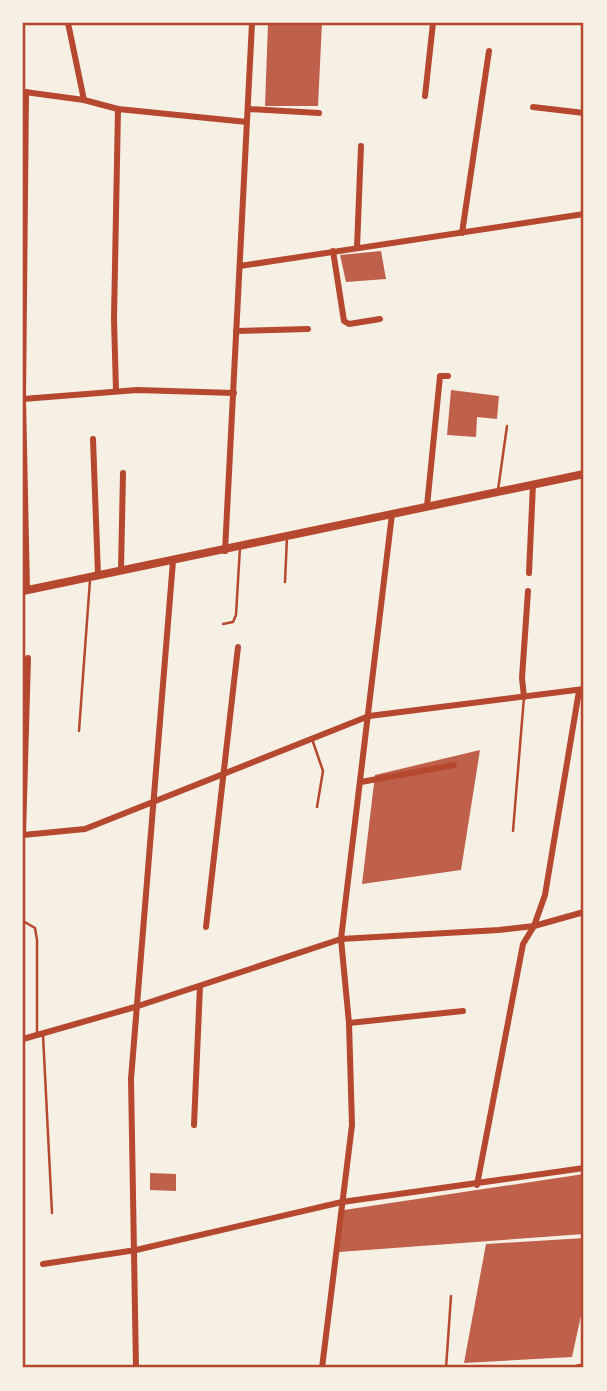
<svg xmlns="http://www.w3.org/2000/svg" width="607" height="1391" font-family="'Noto Sans',sans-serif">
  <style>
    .building { fill: #bf614a }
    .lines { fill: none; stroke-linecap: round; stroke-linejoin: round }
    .service { stroke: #b5482f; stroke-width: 2.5 }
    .minor { stroke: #b5482f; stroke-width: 6 }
    .tertiary { stroke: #b5482f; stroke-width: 8 }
    .neatline { fill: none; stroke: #b5482f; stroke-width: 2.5 }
  </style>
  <rect width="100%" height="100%" fill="#f6efe4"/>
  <!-- building -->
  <g class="building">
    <polygon points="268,23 322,23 318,106 265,106"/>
    <polygon points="381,251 386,279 346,282 340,255"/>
    <polygon points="451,390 499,396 497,419 477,417 476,437 447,435"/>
    <polygon points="480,750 461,870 362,884 375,775"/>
    <polygon points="150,1173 176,1174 176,1191 150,1190"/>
    <polygon points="584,1174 584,1234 339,1252 344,1210"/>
    <polygon points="584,1238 584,1302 572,1357 464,1363 486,1244"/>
  </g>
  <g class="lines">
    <!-- service -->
    <g class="service">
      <polyline points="498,490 507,426"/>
      <polyline points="285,582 287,537"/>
      <polyline points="223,624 233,622 236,615 240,547"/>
      <polyline points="79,731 90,580"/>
      <polyline points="312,739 323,771 317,807"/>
      <polyline points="513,831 524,697"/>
      <polyline points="23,921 35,928 37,940 37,1033"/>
      <polyline points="43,1035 52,1213"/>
      <polyline points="446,1368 451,1296"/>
    </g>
    <!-- minor -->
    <g class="minor">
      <polyline points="68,23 84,100"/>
      <polyline points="25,92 84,100 118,109 247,122"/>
      <polyline points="26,92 23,399 27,590"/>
      <polyline points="425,96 433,23"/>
      <polyline points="533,107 584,113"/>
      <polyline points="248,109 319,113"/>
      <polyline points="462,233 489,51"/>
      <polyline points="357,248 361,146"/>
      <polyline points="333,251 344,321 349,324 380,319"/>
      <polyline points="240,266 584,214"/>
      <polyline points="236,331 308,329"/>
      <polyline points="116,391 114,319 118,109"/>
      <polyline points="23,399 137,390 234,393"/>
      <polyline points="93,439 98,575"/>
      <polyline points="427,506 440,376 448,376"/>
      <polyline points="225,551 252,23"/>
      <polyline points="121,570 123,473"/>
      <polyline points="529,573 533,484"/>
      <polyline points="524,697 522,678 528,591"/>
      <polyline points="361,782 454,765"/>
      <polyline points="23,835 85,829 369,716 584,689"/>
      <polyline points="23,835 28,658"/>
      <polyline points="206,927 238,647"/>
      <polyline points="349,1023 463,1011"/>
      <polyline points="23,1039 135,1007 341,939 499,930 534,926 584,912"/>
      <polyline points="194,1125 200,986"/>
      <polyline points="477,1185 523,944 534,926 545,895 579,691"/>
      <polyline points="43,1264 136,1250 342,1202 584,1168"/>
      <polyline points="136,1368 131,1079 173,561"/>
      <polyline points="322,1368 352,1125 349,1023 341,939 392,514"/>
      <polyline points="575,1368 584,1366"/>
    </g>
    <!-- tertiary -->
    <polyline class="tertiary" points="23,591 584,474"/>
  </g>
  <!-- border -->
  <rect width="607" height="1391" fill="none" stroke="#f6efe4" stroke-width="49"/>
  <rect x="24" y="24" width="558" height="1342" class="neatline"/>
</svg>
